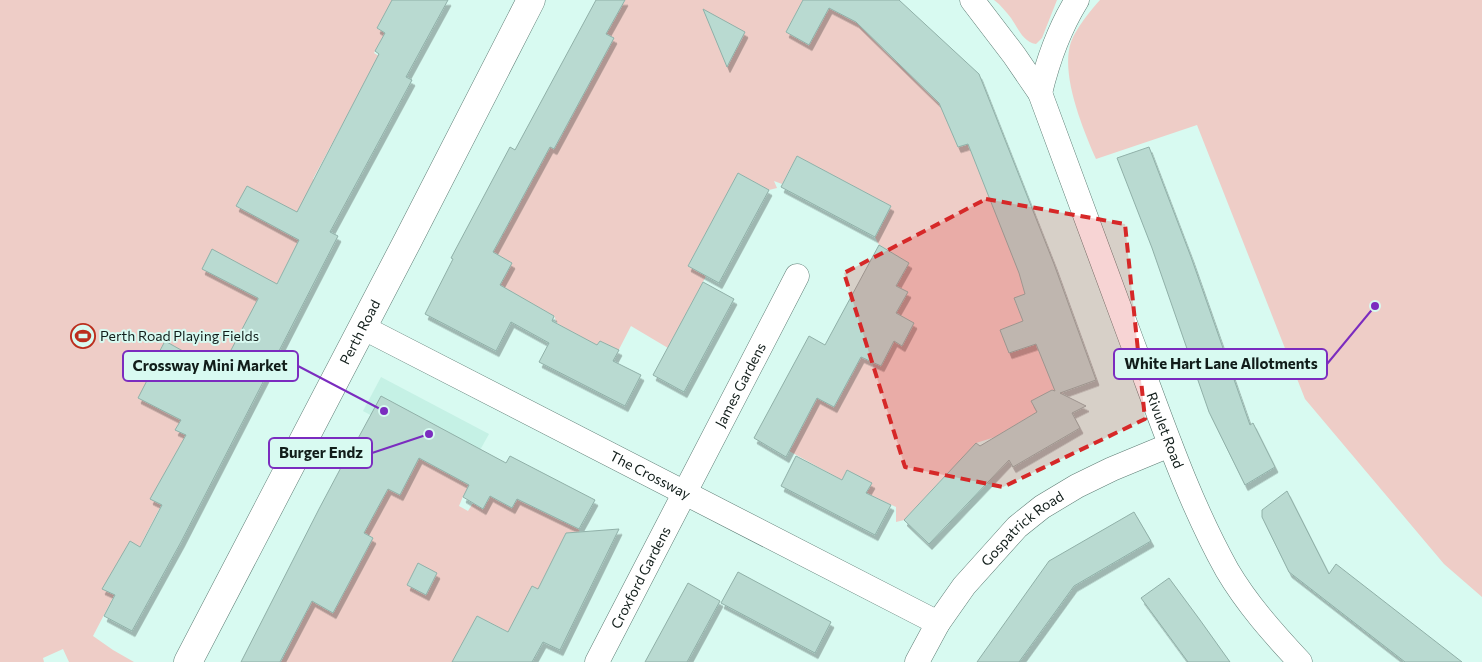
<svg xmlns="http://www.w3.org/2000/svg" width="1482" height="662" font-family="Commissioner,sans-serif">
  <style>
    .built { fill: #c5f1e5 }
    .green { fill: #eecdc7 }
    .building { fill: #b9dad1; stroke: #90b0a8; filter: url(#shadow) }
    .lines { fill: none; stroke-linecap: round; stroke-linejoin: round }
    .minor-casing { stroke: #5d7c74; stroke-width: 25 }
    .tertiary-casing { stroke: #5d7c74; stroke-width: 29 }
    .minor { stroke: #fff; stroke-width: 24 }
    .tertiary { stroke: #fff; stroke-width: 28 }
    .marked { fill: #d62828; fill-opacity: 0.2; stroke: #d62828; stroke-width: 4; stroke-dasharray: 10 6; stroke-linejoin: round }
    .labels { text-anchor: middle; stroke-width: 4; stroke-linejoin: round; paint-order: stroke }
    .street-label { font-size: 14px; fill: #111d1a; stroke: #d8faf1 }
    .poi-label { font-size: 14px; fill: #111d1a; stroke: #d8faf1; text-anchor: start }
    .leader { fill: none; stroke: #7b2cbf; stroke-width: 2 }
    .callout-dot { fill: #7b2cbf; stroke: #d8faf1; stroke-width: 2 }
    .callout { fill: #d8faf1; stroke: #7b2cbf; stroke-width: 2 }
    .callout-label { font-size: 15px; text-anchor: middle; font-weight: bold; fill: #111d1a }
  </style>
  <defs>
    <filter id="shadow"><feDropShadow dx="3" dy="5.5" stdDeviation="0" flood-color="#0004"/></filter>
  </defs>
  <rect width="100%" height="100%" fill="#d8faf1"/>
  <!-- built -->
  <polygon class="built" points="381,377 489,434 470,468 363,411"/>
  <!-- green -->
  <g class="green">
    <polygon points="0,0 402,0 387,10 377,28 385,33 374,53 379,56 313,179 348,199 332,228 311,218 93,636 113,650 134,662 69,662 63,649 43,658 44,662 0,662"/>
    <polygon points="625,0 803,0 786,32 809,45 829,8 850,19 858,6 873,15 883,49 902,67 965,117 948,124 958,147 968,144 1018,268 1025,294 1014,299 1023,321 1000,330 1009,353 1036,344 1053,366 1063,392 1062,394 1052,390 1032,401 1037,412 995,437 976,443 904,520 896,522 896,507 866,493 871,484 847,470 842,480 789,451 817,398 834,407 843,347 881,366 894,341 896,313 907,292 896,286 909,263 879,245 875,237 891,206 797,156 782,184 774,181 777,188 769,190 738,173 688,266 706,276 668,348 631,326 613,361 558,325 554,316 531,303 522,301 498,288 493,252 610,36 606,34"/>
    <path d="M994 0H1057L1042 38 1036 44C1023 42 1018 28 1011 18 1006 12 1001 5 994 0Z"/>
    <path d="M1100 0H1482V597L1444 564 1305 399 1197 125 1096 159C1083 129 1060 74 1071 42 1076 28 1091 10 1100 0Z"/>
    <polygon points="419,458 463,481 474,486 464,494 459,506 468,511 473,503 483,509 490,496 512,508 517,499 579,529 580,535 524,640 477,616 453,661 454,662 281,662 312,601 333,613 340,546 362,558 373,538 350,525"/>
  </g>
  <!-- building -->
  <g class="building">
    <polygon points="392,0 448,0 406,77 412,80 330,232 338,236 181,542 132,631 104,616 115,595 102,589 130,541 140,547 162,505 150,499 186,435 175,430 181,420 138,398 157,361 155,360 165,341 208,365 209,362 221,369 258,299 258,298 202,269 212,249 277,284 299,240 236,206 247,186 297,212 379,54 375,51 385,33 377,28"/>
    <polygon points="596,0 625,0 606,34 614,38 554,149 550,147 493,252 512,263 500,285 554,316 552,321 597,345 600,341 619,350 613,361 641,375 625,406 539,362 549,343 511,322 496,351 425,314 453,259 451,258 510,147 515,150"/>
    <polygon points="803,0 899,0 979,74 1054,264 1096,380 1060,393 1086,406 1072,413 1080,428 1013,467 1009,460 929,544 904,520 976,443 980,446 1037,412 1031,401 1052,390 1055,391 1036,344 1009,353 1000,330 1023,321 1014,298 1025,294 1019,273 968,144 958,147 939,103 856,22 829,8 809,45 786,32"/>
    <polygon points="703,9 745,32 727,67"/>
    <polygon points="1149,147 1191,257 1250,425 1253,423 1275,467 1245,485 1209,412 1152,248 1117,158"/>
    <polygon points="797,156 891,206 875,237 781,187"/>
    <polygon points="738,173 769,190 719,283 688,266"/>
    <polygon points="879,245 909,263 896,286 908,292 896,313 914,323 902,346 894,341 881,366 861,357 834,407 817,398 786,457 754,438 809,336 825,345"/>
    <polygon points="703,282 734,299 684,392 653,375"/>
    <polygon points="381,396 506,463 510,456 595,500 579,529 517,499 512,508 490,496 483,509 463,497 469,485 419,458 400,495 388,489 364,533 373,538 333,613 312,601 280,662 241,662 319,509 354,443 355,444"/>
    <polygon points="796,456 842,480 847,470 872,483 866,493 891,505 875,535 781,486"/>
    <polygon points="1287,491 1329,574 1336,564 1462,662 1405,662 1289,572 1262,517 1262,510"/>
    <polygon points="1134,512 1151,541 1074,586 1019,662 977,662 1049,561"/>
    <polygon points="619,529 560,650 543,642 532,662 452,662 477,616 508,632 532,586 538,589 566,533"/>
    <polygon points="418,563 437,573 426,595 407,585"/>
    <polygon points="738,572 831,622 815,653 721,603"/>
    <polygon points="1169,578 1200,620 1230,662 1188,662 1141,598"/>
    <polygon points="688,583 720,601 687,662 645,662"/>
  </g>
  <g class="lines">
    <defs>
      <g id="minor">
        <path id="s1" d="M972 0 1014 55 1040 93C1071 176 1102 259 1132 342 1161 419 1187 498 1227 570 1247 604 1273 633 1300 662"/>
        <path d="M1040 93C1048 60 1059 29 1077 0"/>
        <path id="s2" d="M362 327 938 623"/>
        <path id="s3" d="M597 662 797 276"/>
        <path id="s4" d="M917 662 938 623 964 586 1017 527 1042 507 1077 486 1112 469 1170 445"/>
      </g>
      <g id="tertiary">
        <path id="s5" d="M188 662 408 240 531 0"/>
      </g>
    </defs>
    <!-- minor casing -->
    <use href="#minor" class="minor-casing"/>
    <!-- tertiary casing -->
    <use href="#tertiary" class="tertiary-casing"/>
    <!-- minor -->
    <use href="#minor" class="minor"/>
    <!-- tertiary -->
    <use href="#tertiary" class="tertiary"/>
  </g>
  <!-- marked area -->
  <path class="marked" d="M986 199 1125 224 1145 419 1003 487 905 467 844 273Z"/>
  <!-- icons -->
  <defs>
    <symbol id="stadium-ring" viewBox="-11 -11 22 22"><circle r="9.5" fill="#d8faf1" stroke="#bb2e1d" stroke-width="1.5"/><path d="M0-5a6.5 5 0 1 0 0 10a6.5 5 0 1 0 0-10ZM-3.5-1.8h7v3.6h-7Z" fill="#bb2e1d"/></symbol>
  </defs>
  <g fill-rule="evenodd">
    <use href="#stadium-ring" x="69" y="322" width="28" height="28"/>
  </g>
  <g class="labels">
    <!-- street labels -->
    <g class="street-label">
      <text dy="5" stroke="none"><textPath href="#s5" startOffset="372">Perth Road</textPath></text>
      <text dy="5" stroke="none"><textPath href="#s3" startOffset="312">James Gardens</textPath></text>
      <text dy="5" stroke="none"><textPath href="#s1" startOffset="475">Rivulet Road</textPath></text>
      <text dy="5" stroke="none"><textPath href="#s2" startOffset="324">The Crossway</textPath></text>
      <text dy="5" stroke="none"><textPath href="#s4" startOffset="172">Gospatrick Road</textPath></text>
      <text dy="5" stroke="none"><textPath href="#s3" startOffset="95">Croxford Gardens</textPath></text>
    </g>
    <!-- poi labels -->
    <g class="poi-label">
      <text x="100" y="341">Perth Road Playing Fields</text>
    </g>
  </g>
  <!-- callouts -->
  <path class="leader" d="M1375 306L1327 364M384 411L298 366M429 434L372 453"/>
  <g class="callout-dot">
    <circle cx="1375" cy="306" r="5"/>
    <circle cx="384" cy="411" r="5"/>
    <circle cx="429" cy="434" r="5"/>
  </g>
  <g class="callout">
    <rect x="1114" y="349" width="213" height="30" rx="5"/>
    <rect x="123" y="351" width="175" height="30" rx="5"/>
    <rect x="269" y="438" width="103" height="30" rx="5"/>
  </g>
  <g class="callout-label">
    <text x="1221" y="369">White Hart Lane Allotments</text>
    <text x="210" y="371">Crossway Mini Market</text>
    <text x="321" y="458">Burger Endz</text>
  </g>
</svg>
